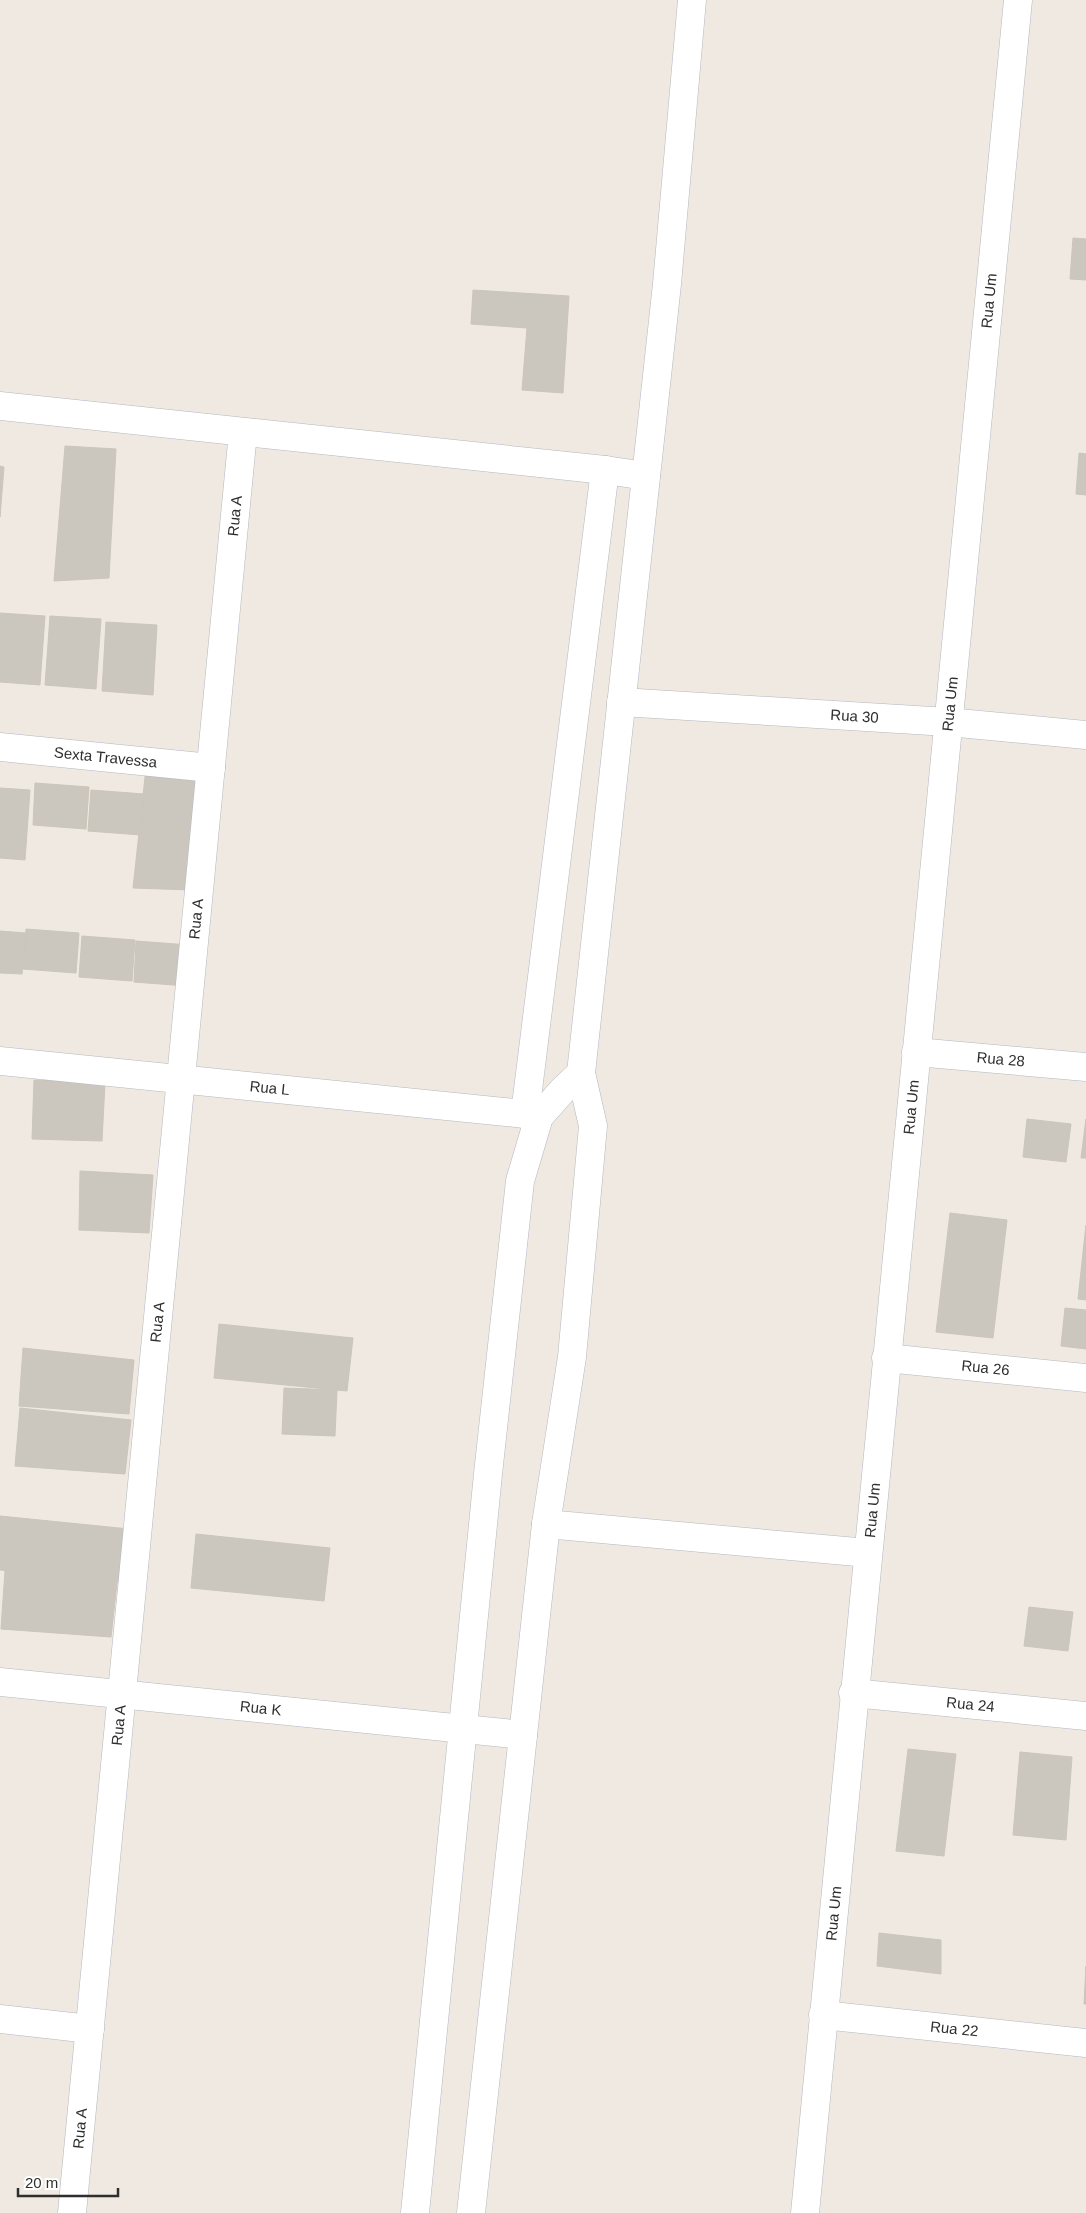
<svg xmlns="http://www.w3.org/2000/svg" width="1086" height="2213" font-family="Helvetica,sans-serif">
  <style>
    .building { fill: #cbc7bf; stroke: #cbc5ba }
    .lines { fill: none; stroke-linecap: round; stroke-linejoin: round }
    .minor-casing { stroke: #b4b7c1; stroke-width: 29 }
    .minor { stroke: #fff; stroke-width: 28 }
    .labels { text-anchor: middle; stroke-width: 5; stroke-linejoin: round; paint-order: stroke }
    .street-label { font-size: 15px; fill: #2e2e2e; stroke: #fff }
  </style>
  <rect width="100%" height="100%" fill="#efe9e1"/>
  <!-- building -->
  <g class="building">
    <polygon points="1073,238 1086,239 1086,280 1070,279"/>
    <polygon points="473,290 569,296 563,393 522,390 527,328 471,324"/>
    <polygon points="65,446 116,449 109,578 54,581"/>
    <polygon points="1079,453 1086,454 1086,495 1076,494"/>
    <polygon points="0,466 4,467 0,517"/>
    <polygon points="0,613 45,616 40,685 0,682"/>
    <polygon points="50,616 101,619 96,689 45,685"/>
    <polygon points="106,622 157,625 153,695 102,691"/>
    <polygon points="146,768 203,773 192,890 133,888"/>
    <polygon points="35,783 89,787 86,829 33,825"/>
    <polygon points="0,788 30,790 25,860 0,858"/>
    <polygon points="91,790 144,794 141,835 88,831"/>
    <polygon points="26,929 79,933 76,973 23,969"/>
    <polygon points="0,931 26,933 22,974 0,973"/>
    <polygon points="82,936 135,940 132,981 79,977"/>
    <polygon points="136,941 189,945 187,986 134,982"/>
    <polygon points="34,1080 105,1083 102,1141 32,1139"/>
    <polygon points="1027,1119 1071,1124 1066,1162 1023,1157"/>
    <polygon points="1086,1119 1086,1158 1081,1158"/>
    <polygon points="80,1171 153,1175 149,1233 79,1230"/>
    <polygon points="950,1213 1007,1220 993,1338 936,1332"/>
    <polygon points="1086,1225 1086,1300 1078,1299"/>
    <polygon points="1065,1308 1086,1310 1086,1349 1061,1346"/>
    <polygon points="219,1324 353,1338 347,1391 214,1378"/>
    <polygon points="23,1348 134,1360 129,1414 19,1406"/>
    <polygon points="284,1388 337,1390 335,1436 282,1434"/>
    <polygon points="20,1408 131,1420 125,1474 15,1466"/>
    <polygon points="0,1516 129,1529 124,1583 0,1570"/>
    <polygon points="196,1534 330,1548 324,1601 191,1588"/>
    <polygon points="5,1571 117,1583 111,1637 1,1629"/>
    <polygon points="1029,1607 1073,1612 1068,1651 1024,1646"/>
    <polygon points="908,1749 956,1754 944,1856 896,1851"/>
    <polygon points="1020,1752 1072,1757 1066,1840 1013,1835"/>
    <polygon points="879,1933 941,1940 941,1974 877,1966"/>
    <polygon points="1086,1966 1086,2004 1084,2004"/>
  </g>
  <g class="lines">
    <defs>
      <g id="minor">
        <polyline points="0,406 605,470 646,476"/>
        <path id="s1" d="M621 702 948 722 1086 735"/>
        <path id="s2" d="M0 747 211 768"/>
        <path id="s3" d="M916 1052 1086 1067"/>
        <path id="s4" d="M0 1061 525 1114 539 1117"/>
        <polyline points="525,1114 605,470"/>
        <path id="s5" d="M886 1358 1086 1378"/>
        <polyline points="546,1524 868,1553"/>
        <path id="s6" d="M0 1682 523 1735"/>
        <path id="s7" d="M853 1693 1086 1716"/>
        <path id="s8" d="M823 2015 1086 2043"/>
        <polyline points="0,2019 90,2029"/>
        <path id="s9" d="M72 2213 243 432"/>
        <polyline points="415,2213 488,1474 520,1181 539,1117 562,1091 581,1073"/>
        <polyline points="471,2213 546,1524 572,1357 593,1126 581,1073 667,284 692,0"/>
        <path id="s10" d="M805 2213 1018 0"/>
      </g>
    </defs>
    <!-- minor casing -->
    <use href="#minor" class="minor-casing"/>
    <!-- minor -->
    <use href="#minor" class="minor"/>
  </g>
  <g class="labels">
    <!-- street labels -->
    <g class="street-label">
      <text dy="5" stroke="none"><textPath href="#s10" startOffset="1921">Rua Um</textPath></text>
      <text dy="5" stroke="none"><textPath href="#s9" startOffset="1705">Rua A</textPath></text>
      <text dy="5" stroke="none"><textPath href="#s10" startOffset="1516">Rua Um</textPath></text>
      <text dy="5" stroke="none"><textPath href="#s1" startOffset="234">Rua 30</textPath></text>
      <text dy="5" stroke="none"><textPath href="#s2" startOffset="106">Sexta Travessa</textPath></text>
      <text dy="5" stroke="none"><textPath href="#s9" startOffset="1300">Rua A</textPath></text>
      <text dy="5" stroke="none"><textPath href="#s3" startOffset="85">Rua 28</textPath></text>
      <text dy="5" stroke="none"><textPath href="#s4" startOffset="271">Rua L</textPath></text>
      <text dy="5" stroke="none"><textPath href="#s10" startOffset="1111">Rua Um</textPath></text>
      <text dy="5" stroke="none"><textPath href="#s9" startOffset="895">Rua A</textPath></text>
      <text dy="5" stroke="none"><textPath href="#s5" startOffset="100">Rua 26</textPath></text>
      <text dy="5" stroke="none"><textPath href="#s10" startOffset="706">Rua Um</textPath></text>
      <text dy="5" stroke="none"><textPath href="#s7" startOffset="118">Rua 24</textPath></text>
      <text dy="5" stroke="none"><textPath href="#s6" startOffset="262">Rua K</textPath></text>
      <text dy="5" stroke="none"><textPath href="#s9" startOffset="490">Rua A</textPath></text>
      <text dy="5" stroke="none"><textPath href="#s10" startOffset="301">Rua Um</textPath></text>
      <text dy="5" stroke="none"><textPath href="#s8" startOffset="132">Rua 22</textPath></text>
      <text dy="5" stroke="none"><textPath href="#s9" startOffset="85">Rua A</textPath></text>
    </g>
  </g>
  <!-- scale -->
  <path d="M18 2188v8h100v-8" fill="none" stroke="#2e2e2e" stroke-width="2.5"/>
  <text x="25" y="2188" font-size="15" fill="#2e2e2e" stroke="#ffffff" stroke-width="4" paint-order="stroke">20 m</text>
</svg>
